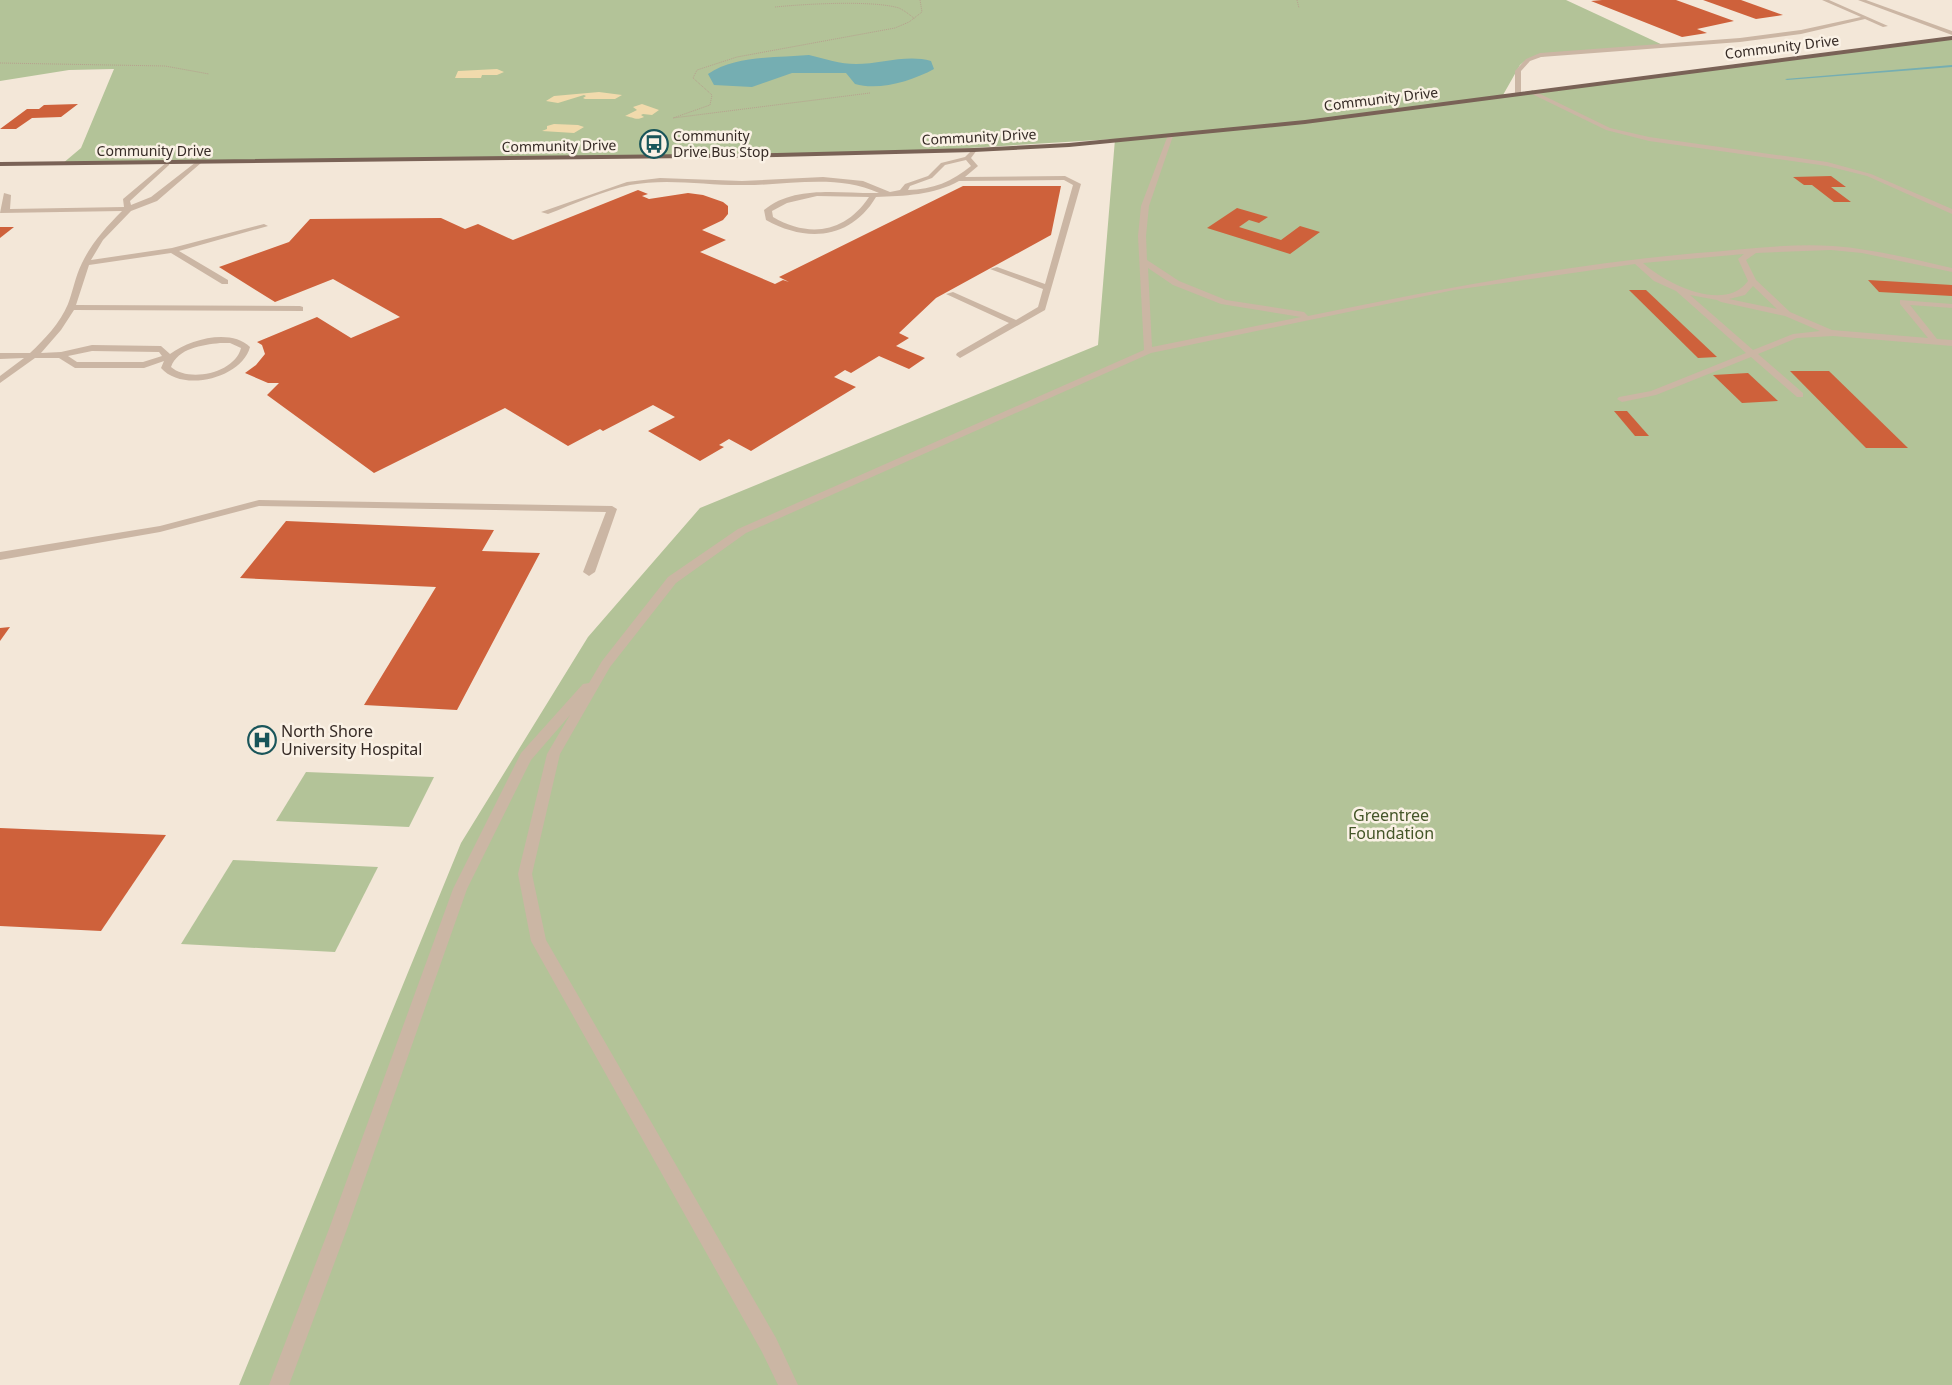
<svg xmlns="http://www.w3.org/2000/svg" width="1952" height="1385" font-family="'Noto Sans',sans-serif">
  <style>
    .green { fill: #b3c398 }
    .sand { fill: #f1daac }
    .water { fill: #75aeb2 }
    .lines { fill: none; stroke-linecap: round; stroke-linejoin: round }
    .stream { fill: #75aeb2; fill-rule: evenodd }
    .building { fill: #ce613b }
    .path { stroke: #b7a08e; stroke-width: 1; stroke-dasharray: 1 1; stroke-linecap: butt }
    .minor { fill: #cbb6a4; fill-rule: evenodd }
    .major { fill: #796256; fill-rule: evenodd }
    .labels { text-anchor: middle; stroke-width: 5; stroke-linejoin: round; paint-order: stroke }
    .far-street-label { font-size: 14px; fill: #362b26; stroke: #faf1e5 }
    .far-poi-label { font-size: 14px; fill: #362b26; stroke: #faf1e5; text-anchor: start }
    .poi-label { font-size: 16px; fill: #362b26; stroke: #faf1e5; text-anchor: start }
    .park-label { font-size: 16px; fill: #445628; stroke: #faf1e5 }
  </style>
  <rect width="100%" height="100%" fill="#f3e7d8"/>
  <!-- green -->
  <g class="green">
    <polygon points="0,0 1566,0 1665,46 1563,52 1526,60 1520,65 1503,95 1952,38 1952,1385 239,1385 461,843 588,637 700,508 1098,345 1115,139 903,152 62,164 81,148 114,69 69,70 0,81"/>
    <polygon points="306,772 434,777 409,827 276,821"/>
    <polygon points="233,860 378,867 335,952 181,944"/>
  </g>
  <!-- sand -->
  <g class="sand">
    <polygon points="497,69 504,72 497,75 482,75 481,78 455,78 458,71"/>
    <polygon points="599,92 622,95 615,99 585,99 583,98 586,96 584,95 558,103 546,101 554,96"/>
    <path d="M642 104 659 110 652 115 643 114 641 115 644 117C636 121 633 117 625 116L637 110 633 107Z"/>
    <polygon points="554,124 578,125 584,127 574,133 542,131 547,129 547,126"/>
  </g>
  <!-- water -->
  <path class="water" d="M809 55C825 59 840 64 856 64 881 64 907 54 931 61L934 69C912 81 879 91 855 84L846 73H792L752 87 714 85 708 74C736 55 776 58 809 55Z"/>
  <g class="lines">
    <!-- stream -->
    <polygon class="stream" points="1952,65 1952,67 1787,80 1785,79"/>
  </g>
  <!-- building -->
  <g class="building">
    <polygon points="1602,0 1676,0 1734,21 1697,29 1707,33 1682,37 1591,1"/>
    <polygon points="1703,0 1741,0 1783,15 1756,19"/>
    <polygon points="78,104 61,117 32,118 16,129 0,129 27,109 39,109 44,105"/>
    <polygon points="1831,176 1846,187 1831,187 1851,202 1834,202 1812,185 1804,185 1793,177"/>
    <polygon points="963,186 1061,186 1051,235 936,298 899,333 909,338 896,346 925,358 909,369 879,356 851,373 845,370 834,377 856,387 751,451 729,439 719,445 724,447 700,461 648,431 675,417 653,405 603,431 600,429 568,446 505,408 374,473 267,395 279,383 268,383 245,373 256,365 265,354 262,345 257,342 317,317 351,338 400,317 333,279 275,302 219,267 289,242 310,219 441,218 465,229 478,224 513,240 638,190 648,194 642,196 649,199 688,193 703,195 723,202 728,206 728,214 723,220 702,230 726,240 700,252 775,284 783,280 789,282 779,277"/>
    <polygon points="1237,208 1268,217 1259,223 1249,220 1239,227 1281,240 1300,226 1320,232 1290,254 1207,228"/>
    <polygon points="0,227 14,227 0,238"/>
    <polygon points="1868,280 1952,285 1952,296 1879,292"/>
    <polygon points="1629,290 1646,290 1717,357 1698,358"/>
    <polygon points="1790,371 1829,371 1908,448 1866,448"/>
    <polygon points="1748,373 1778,401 1742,403 1713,375"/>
    <polygon points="1614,411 1627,411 1649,436 1635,436"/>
    <polygon points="286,521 494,530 482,551 540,553 457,710 364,705 436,587 240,578"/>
    <polygon points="10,627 0,641 0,628"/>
    <polygon points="0,828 166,835 101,931 0,926"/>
  </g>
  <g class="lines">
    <!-- path -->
    <g class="path">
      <polyline points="1297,0 1299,8"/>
      <path d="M775 7C805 4 872 0 899 8 905 11 910 15 915 19"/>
      <polyline points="0,63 165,66 209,74"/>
      <polyline points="870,93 673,118 710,105 712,95 693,78 697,70 737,57 895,28 909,22 922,12 920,0"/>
    </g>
    <!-- minor -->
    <g class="minor">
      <polygon points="1822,0 1829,0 1888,26 1883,27 1865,19 1801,34 1740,42 1541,57 1530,61 1521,71 1521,94 1518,96 1515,94 1515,71 1526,59 1540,53 1740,38 1801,30 1861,17"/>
      <polygon points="1858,0 1866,0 1952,31 1952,35"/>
      <polygon points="1532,90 1610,128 1649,137 1827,162 1871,174 1952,209 1952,214 1867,176 1827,166 1649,141 1606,130 1530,93"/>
      <path d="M1168 135 1173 136 1149 206 1146 236 1147 260 1179 281 1226 300 1304 312 1308 316C1437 289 1566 265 1697 253 1742 250 1788 243 1833 246 1873 249 1913 259 1952 268V272L1862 253 1831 250 1756 253 1746 260 1756 280 1790 312 1832 330 1928 338 1900 304V300L1952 304V308L1910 305 1937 339 1952 340V346L1833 336 1797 338 1758 354 1803 393V397H1797L1751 357 1656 395 1622 402 1617 399 1619 397 1651 391 1746 353 1676 291 1654 281 1635 264 1454 290 1151 353 746 533 676 583 610 667 560 754 532 874 546 940 776 1338 798 1385H778L762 1352 531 941 518 874 547 754 570 715 531 760 467 889 347 1229 289 1385H269L329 1229 453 889 521 753 583 684 589 683 602 661 668 577 738 529 1144 350 1138 236 1141 206ZM1744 254 1738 259 1748 281C1725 313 1666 284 1643 263ZM1148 268 1173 285 1221 304 1301 317 1152 347ZM1753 286 1777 309 1729 299 1745 295ZM1690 295 1717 300 1721 302 1785 316 1820 331 1793 334 1753 350Z"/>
      <path d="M974 148 977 150 971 158 978 166 965 177 1065 176 1081 184 1045 310 960 358 956 355 957 353 1009 323 946 294 953 292 1016 320 1038 307 1043 289 990 269 997 267 1045 284 1073 185 1064 180 959 181C934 195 904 196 876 197 851 239 807 243 766 220L764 210C795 184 843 194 879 193 835 173 787 186 740 185 704 185 666 178 630 185 603 191 574 204 548 214L541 212 627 182 660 178 742 181 823 177 863 181 890 192 900 190 905 184 928 176 941 163 965 157ZM966 160 971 166C953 181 932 190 908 190L910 186 932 178 945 165ZM817 196 869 197C845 233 809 238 773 217L772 211 787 203Z"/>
      <path d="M167 162 169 163V165L130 201 131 205 151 197 196 162 201 163 157 201 131 211 103 240 91 260 172 248 264 224 268 226 179 251 228 280V284H222L171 253 89 265 76 305 300 306 303 307V311L74 310 61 330 41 353 61 352 92 345 161 346 170 354C190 339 231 328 250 347 242 378 183 393 161 368L164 361 144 368H75L59 358H35L0 383V376L24 358 0 359V353H30C45 339 60 323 68 304 73 291 75 277 82 263 91 244 106 227 122 211L0 213 4 193 11 195 10 209 124 207 123 199ZM220 343H230L241 348C235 373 189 383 171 367 178 348 202 345 220 343ZM92 351 159 352 162 356 143 362H77L68 356Z"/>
      <polygon points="259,500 612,506 617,509 595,572 589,576 583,572 606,512 259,506 160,532 0,560 0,552 160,526"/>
    </g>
    <!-- major -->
    <polygon class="major" points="1952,36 1952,40 1305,124 1069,147 974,152 777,157 0,166 0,162 777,153 974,148 1069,143 1305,120"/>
  </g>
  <!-- icons -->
  <defs>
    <symbol id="bus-ring" viewBox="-11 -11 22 22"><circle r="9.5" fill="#faf1e5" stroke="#19555a" stroke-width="1.5"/><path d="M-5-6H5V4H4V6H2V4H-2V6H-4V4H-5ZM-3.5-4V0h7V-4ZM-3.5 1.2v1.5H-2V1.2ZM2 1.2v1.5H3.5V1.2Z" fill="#19555a"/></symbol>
    <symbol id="hospital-ring" viewBox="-11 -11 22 22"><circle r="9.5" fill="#faf1e5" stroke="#19555a" stroke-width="1.5"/><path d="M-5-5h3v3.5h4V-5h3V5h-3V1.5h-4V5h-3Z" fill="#19555a"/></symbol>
  </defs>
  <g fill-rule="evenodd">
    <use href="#bus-ring" x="638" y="128" width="32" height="32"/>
    <use href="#hospital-ring" x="246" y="724" width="32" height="32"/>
  </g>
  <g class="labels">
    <!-- far-street labels -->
    <g class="far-street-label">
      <text transform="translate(1782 47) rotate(-7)" y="5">Community Drive</text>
      <text transform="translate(1381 99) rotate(-7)" y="5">Community Drive</text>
      <text transform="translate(979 137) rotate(-3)" y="5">Community Drive</text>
      <text transform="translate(559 146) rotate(-1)" y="5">Community Drive</text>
      <text x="154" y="156">Community Drive</text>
    </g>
    <!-- far-poi labels -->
    <g class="far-poi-label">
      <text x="673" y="141">Community<tspan x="673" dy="16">Drive Bus Stop</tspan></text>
    </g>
    <!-- poi labels -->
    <g class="poi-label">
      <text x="281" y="737">North Shore<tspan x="281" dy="18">University Hospital</tspan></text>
    </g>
    <!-- park labels -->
    <g class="park-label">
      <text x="1391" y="821">Greentree<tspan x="1391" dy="18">Foundation</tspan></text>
    </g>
  </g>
</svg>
